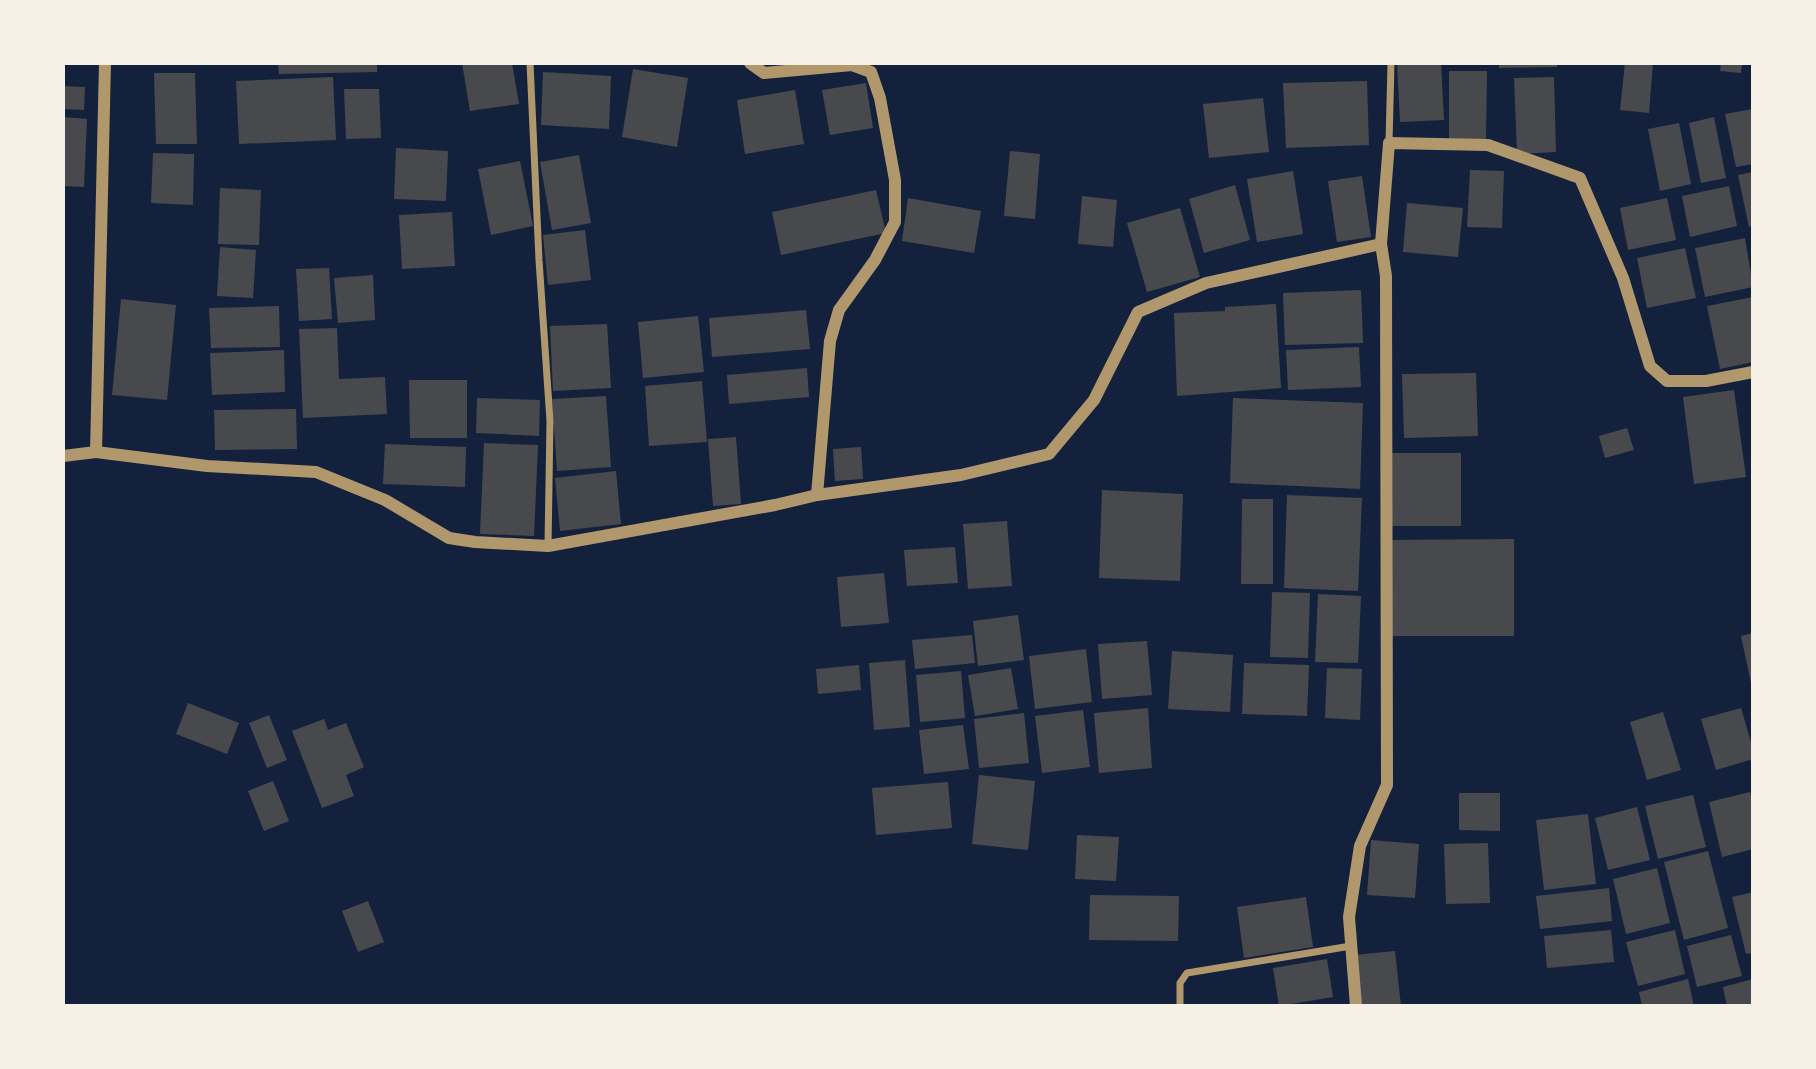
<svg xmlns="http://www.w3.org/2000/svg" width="1816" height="1069" font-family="Poppins,sans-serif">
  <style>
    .building { fill: #48494c }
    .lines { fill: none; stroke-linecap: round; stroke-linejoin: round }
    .minor { stroke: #b1986c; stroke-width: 7 }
    .tertiary { stroke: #b1986c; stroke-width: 12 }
  </style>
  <rect width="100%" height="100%" fill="#14213d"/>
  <!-- building -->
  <g class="building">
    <polygon points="278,63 377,63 377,72 279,74"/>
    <polygon points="462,63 512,63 519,104 470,111"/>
    <polygon points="1397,63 1441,63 1444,120 1400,122"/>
    <polygon points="1499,63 1557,63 1557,67 1499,68"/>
    <polygon points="1625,63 1653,63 1649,113 1620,110"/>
    <polygon points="1721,63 1742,63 1741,73 1720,71"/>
    <polygon points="633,69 688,78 677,147 622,137"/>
    <polygon points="1449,71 1487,71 1486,140 1449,139"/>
    <polygon points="543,72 611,76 609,129 541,125"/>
    <polygon points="154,73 195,73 197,144 156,144"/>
    <polygon points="333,77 336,140 239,144 236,81"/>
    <polygon points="1554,77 1556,152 1517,154 1514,78"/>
    <polygon points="1367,81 1369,145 1286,148 1283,83"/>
    <polygon points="866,83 873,128 830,135 822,90"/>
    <polygon points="63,86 85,87 84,110 63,109"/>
    <polygon points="344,89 379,89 381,138 346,139"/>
    <polygon points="795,90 804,144 745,154 737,100"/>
    <polygon points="1263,98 1269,152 1209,158 1203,104"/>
    <polygon points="1753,109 1753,164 1736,167 1725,114"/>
    <polygon points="63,117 87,119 84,187 63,186"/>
    <polygon points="1714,117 1726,178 1701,183 1689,123"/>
    <polygon points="1679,123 1691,184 1660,191 1648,129"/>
    <polygon points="396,148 448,151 446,201 394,199"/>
    <polygon points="1010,151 1040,154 1035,219 1004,216"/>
    <polygon points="153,153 194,154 193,205 151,203"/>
    <polygon points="579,155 591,223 552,230 540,162"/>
    <polygon points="520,161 533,226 491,235 478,169"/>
    <polygon points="1470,170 1504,171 1502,228 1467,227"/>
    <polygon points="1293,171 1303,234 1257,242 1247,179"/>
    <polygon points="1753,172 1753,226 1749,227 1738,175"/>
    <polygon points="1362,176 1371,237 1337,242 1328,181"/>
    <polygon points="1235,185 1250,240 1204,253 1189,199"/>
    <polygon points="1729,186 1737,226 1690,237 1682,196"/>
    <polygon points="220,188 261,190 259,245 218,244"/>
    <polygon points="876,190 886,233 781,255 772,212"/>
    <polygon points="1082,196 1117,200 1113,247 1078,244"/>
    <polygon points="908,198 981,211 974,253 902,241"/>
    <polygon points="1667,198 1676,240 1628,250 1620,208"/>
    <polygon points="1407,203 1463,208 1458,257 1403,252"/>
    <polygon points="1180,208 1200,277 1147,292 1127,223"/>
    <polygon points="452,212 455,266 402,269 399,215"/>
    <polygon points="585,230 591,280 548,285 543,235"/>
    <polygon points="1745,238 1753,287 1705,297 1695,248"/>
    <polygon points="220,247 256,250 253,298 217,296"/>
    <polygon points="1685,248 1696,298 1647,308 1637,258"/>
    <polygon points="329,268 332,319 299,321 296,269"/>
    <polygon points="373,275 375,320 338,323 334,278"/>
    <polygon points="1361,290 1363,343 1285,345 1283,293"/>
    <polygon points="1753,297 1753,362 1720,369 1707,306"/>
    <polygon points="121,299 176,305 167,400 112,395"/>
    <polygon points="1276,304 1281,388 1177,396 1174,313 1225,311 1225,307"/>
    <polygon points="279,306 280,347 211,348 209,308"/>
    <polygon points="806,310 810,349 712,357 709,318"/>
    <polygon points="698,316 704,372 643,378 638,322"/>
    <polygon points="607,324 611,388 553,391 550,326"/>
    <polygon points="337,328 339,379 385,377 387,414 303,418 299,329"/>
    <polygon points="1359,347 1361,387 1288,390 1286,350"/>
    <polygon points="284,350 285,392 212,395 210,353"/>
    <polygon points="807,368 809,397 729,404 727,375"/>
    <polygon points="1476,373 1478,436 1404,438 1402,374"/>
    <polygon points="409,380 467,380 467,438 410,438"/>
    <polygon points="702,381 707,442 649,446 645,386"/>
    <polygon points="1734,390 1746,477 1694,484 1683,397"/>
    <polygon points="606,396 611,467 557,471 552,399"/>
    <polygon points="477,398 540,400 539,436 476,433"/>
    <polygon points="1233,398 1363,403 1360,489 1230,483"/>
    <polygon points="296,409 297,449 215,450 214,410"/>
    <polygon points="1627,428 1634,450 1605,458 1599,436"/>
    <polygon points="736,437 741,504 713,506 708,439"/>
    <polygon points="484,443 538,445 534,536 480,534"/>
    <polygon points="385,444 466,447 465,487 383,484"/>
    <polygon points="861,447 863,479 835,481 833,449"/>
    <rect x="1390" y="453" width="71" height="73"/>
    <polygon points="616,471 621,524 560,531 555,478"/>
    <polygon points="1102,490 1183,494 1180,581 1099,578"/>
    <polygon points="1287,495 1362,498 1358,591 1284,588"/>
    <polygon points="1242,499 1273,499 1273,584 1241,584"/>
    <polygon points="1007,521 1012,586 968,589 963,524"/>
    <polygon points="1514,539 1514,636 1388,636 1387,540"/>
    <polygon points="955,547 958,583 907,586 904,550"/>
    <polygon points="884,573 889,623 841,627 837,577"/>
    <polygon points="1272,592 1310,593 1308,658 1270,657"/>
    <polygon points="1318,594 1361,596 1358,663 1315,662"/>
    <polygon points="1018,615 1024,660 978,666 973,621"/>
    <polygon points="1753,633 1753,688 1752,688 1741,636"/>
    <polygon points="972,635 975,663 915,669 912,640"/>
    <polygon points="1147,641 1152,695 1102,699 1098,644"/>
    <polygon points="1086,649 1092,702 1035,709 1029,656"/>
    <polygon points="1172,651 1233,655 1230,712 1168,709"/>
    <polygon points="905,660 910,727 874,730 869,663"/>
    <polygon points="1244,663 1309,665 1307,716 1242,714"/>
    <polygon points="859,665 861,690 818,694 816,669"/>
    <polygon points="1011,668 1018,709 975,716 968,675"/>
    <polygon points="1327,668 1362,669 1360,720 1325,718"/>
    <polygon points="961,671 965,718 920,722 916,675"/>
    <polygon points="188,703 239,723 227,754 176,734"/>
    <polygon points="1148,708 1152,768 1099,773 1094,713"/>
    <polygon points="1741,708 1753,749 1753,759 1716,770 1701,719"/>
    <polygon points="1083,710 1090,767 1042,773 1035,716"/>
    <polygon points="1663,712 1681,770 1647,780 1630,722"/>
    <polygon points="1024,713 1029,763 979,768 974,719"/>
    <polygon points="269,715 287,760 267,768 249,723"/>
    <polygon points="324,719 328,730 346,723 364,767 346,775 354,796 322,808 292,731"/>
    <polygon points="963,725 969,769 924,774 919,730"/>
    <polygon points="979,775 1035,781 1028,850 972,844"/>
    <polygon points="273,781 289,821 264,831 248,791"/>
    <polygon points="948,782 952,828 876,835 872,788"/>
    <polygon points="1750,792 1753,804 1753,849 1722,857 1709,802"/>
    <polygon points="1459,793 1500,793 1500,831 1459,830"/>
    <polygon points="1693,795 1706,847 1658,859 1645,806"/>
    <polygon points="1637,807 1650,860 1608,870 1595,818"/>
    <polygon points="1588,814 1596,884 1544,890 1536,820"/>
    <polygon points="1077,835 1119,837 1116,881 1075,879"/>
    <polygon points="1371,840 1419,844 1415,898 1367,895"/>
    <polygon points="1488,843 1490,903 1446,904 1444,844"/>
    <polygon points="1708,851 1728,928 1684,940 1664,862"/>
    <polygon points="1657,868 1670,923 1626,934 1613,879"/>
    <polygon points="1609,888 1612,921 1540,929 1536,896"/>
    <polygon points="1753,892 1753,953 1746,954 1732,897"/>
    <polygon points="1090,895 1179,896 1178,941 1089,940"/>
    <polygon points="1306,897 1313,947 1244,958 1237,907"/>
    <polygon points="368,901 384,942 358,952 342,911"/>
    <polygon points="1611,930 1614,962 1547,968 1544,936"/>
    <polygon points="1675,930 1685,974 1638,986 1626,942"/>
    <polygon points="1731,935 1742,976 1697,987 1687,946"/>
    <polygon points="1395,951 1401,1006 1360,1006 1354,955"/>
    <polygon points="1327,959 1333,997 1279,1006 1273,968"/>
    <polygon points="1688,979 1694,1006 1642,1006 1639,992"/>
    <polygon points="1753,979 1753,1006 1727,1006 1723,987"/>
  </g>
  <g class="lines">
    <!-- minor -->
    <g class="minor">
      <polyline points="530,63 539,260 550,421 548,546"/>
      <polyline points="1389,143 1391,63"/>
      <polyline points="1180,1006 1180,983 1187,973 1351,946"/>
    </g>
    <!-- tertiary -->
    <g class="tertiary">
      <polyline points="750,63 764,73 852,65 871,72 880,98 895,180 895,222 875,260 839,310 830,341 817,495"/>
      <polyline points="96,452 207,466 316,472 385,500 449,538 475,542 548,546 775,505 817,495 961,475 1049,454 1094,400 1138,312 1206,283 1381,244"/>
      <polyline points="63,456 96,452 105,63"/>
      <polyline points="1356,1006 1349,917 1360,846 1387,785 1386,276 1381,244 1389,143 1488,145 1580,178 1623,278 1650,366 1667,381 1706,381 1753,372"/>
    </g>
  </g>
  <!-- border -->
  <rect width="1816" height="1069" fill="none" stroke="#f6f1e7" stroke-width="130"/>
</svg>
